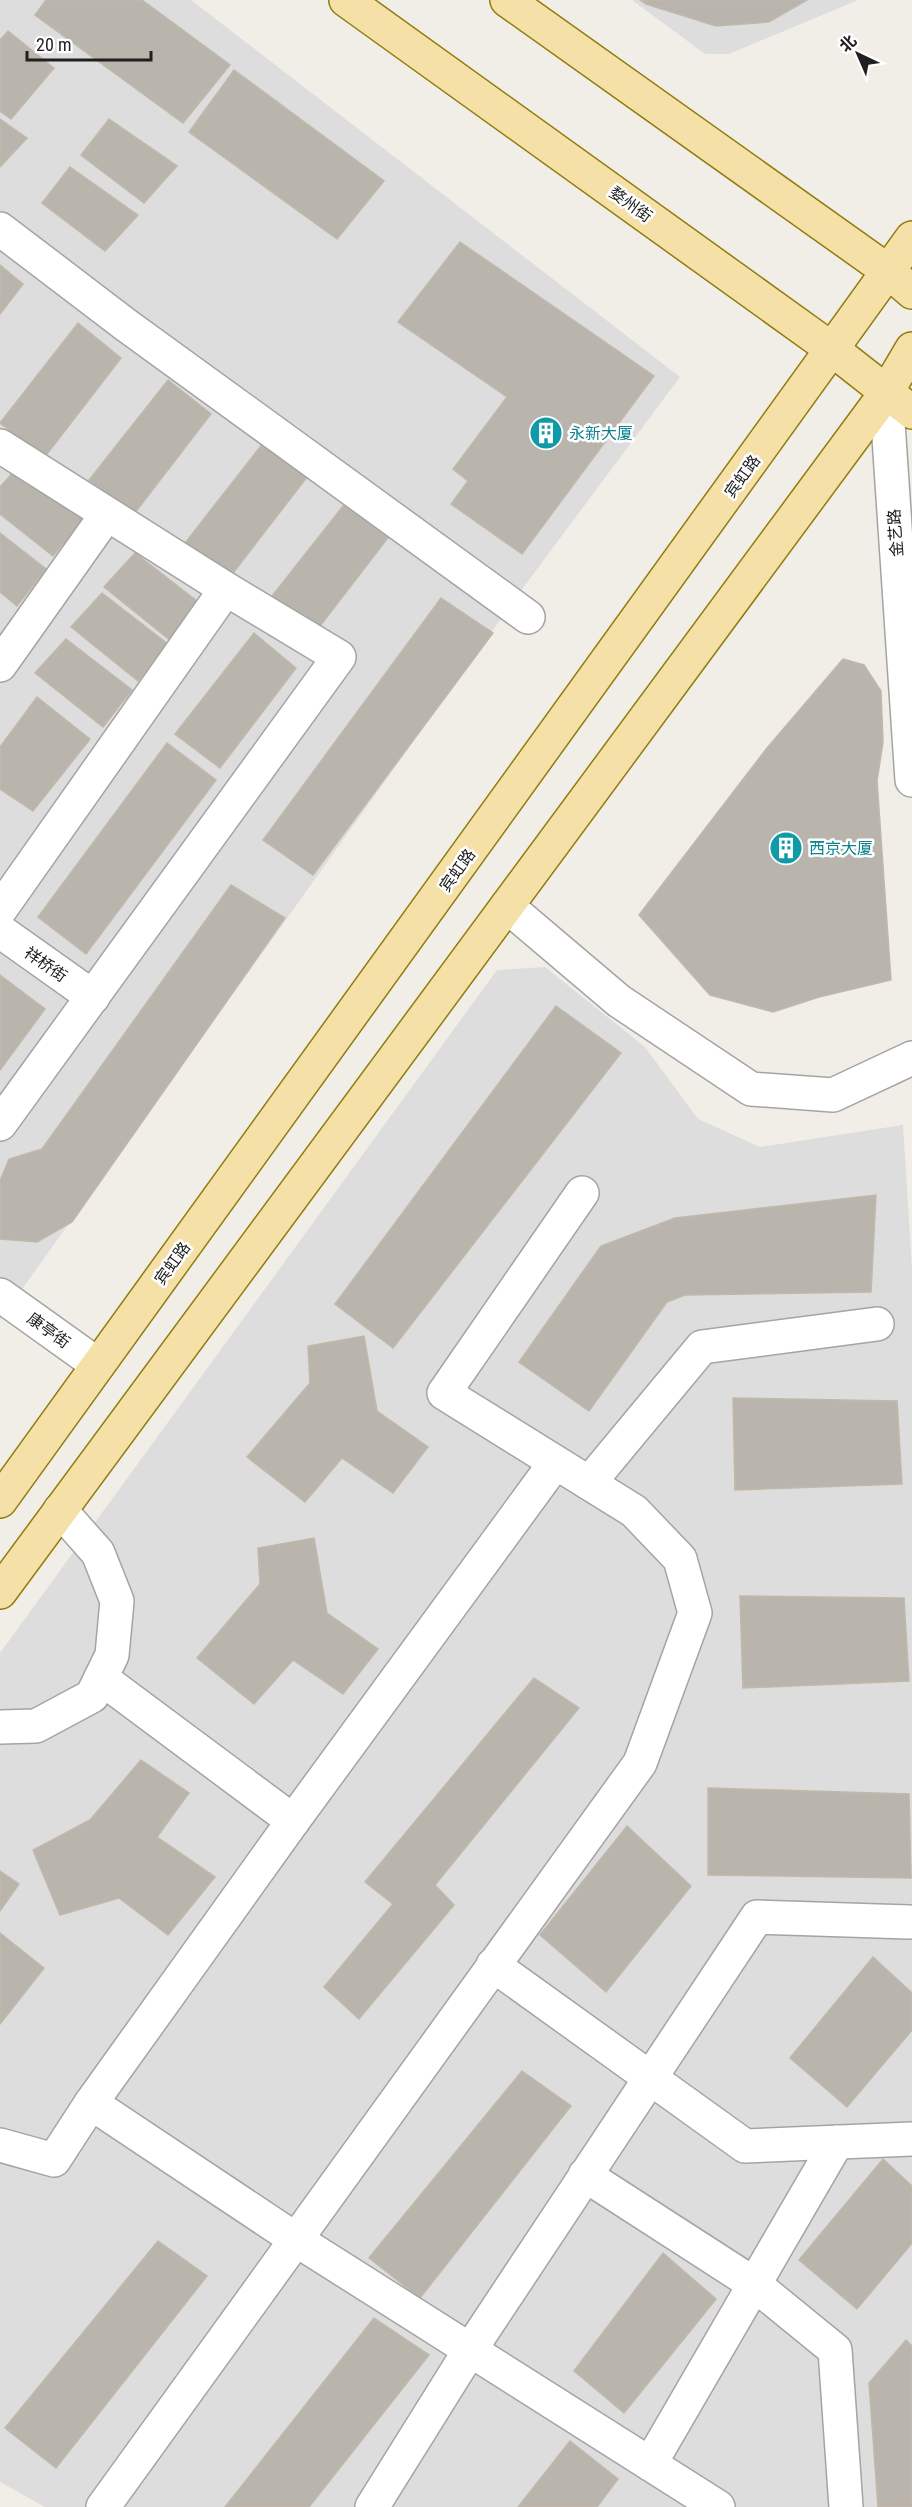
<svg xmlns="http://www.w3.org/2000/svg" width="912" height="2507" font-family="'Roboto Condensed','Noto Sans SC',sans-serif">
  <style>
    .residential { fill: #dedddd }
    .building { fill: #b9b5ad; stroke: #c1b8ab; stroke-width: 1.5 }
    .lines { fill: none; stroke-linecap: round; stroke-linejoin: round }
    .minor-casing { stroke: #a4a4a4; stroke-width: 36 }
    .major-casing { stroke: #917b0b; stroke-width: 36 }
    .minor { stroke: #fff; stroke-width: 33 }
    .major { stroke: #f5e1a7; stroke-width: 33 }
    .labels { text-anchor: middle; stroke-width: 5; stroke-linejoin: round; paint-order: stroke }
    .street-label { font-size: 16px; fill: #202020; stroke: #fff }
    .culture-label { font-size: 16px; fill: #0d838f; stroke: #fff; text-anchor: start }
  </style>
  <rect width="100%" height="100%" fill="#f0eee7"/>
  <!-- residential -->
  <g class="residential">
    <polygon points="0,0 191,0 680,377 523,588 0,1320"/>
    <polygon points="632,0 858,0 729,54 705,54"/>
    <polygon points="545,967 645,1047 698,1119 760,1147 903,1125 912,1268 912,2507 45,2507 0,2482 0,1653 497,970"/>
  </g>
  <!-- building -->
  <g class="building">
    <polygon points="46,0 142,0 230,65 183,123 35,15"/>
    <polygon points="640,0 807,0 769,22 716,26 646,4"/>
    <polygon points="8,31 54,68 11,119 0,111 0,40"/>
    <polygon points="234,70 384,181 337,239 189,132"/>
    <polygon points="0,119 27,138 0,167"/>
    <polygon points="109,119 177,166 144,203 81,155"/>
    <polygon points="70,167 138,215 105,251 42,203"/>
    <polygon points="460,242 654,376 522,554 451,504 468,481 453,469 507,397 398,322"/>
    <polygon points="0,265 23,284 0,314"/>
    <polygon points="78,323 121,358 44,458 0,423"/>
    <polygon points="168,380 211,414 134,514 89,480"/>
    <polygon points="264,442 307,477 230,577 185,543"/>
    <polygon points="17,468 83,520 53,556 0,514 0,487"/>
    <polygon points="351,496 394,530 317,630 272,596"/>
    <polygon points="0,533 46,569 17,606 0,592"/>
    <polygon points="135,553 201,604 171,641 104,587"/>
    <polygon points="102,593 168,644 138,681 71,627"/>
    <polygon points="441,598 493,633 313,875 263,840"/>
    <polygon points="254,633 296,668 220,768 175,734"/>
    <polygon points="66,639 132,690 103,727 35,673"/>
    <polygon points="843,659 864,665 881,691 883,742 877,781 891,980 819,997 773,1012 710,995 639,915 767,748"/>
    <polygon points="37,697 90,739 33,811 0,789 0,747"/>
    <polygon points="167,743 216,780 86,954 38,917"/>
    <polygon points="231,885 285,918 72,1222 37,1242 0,1239 0,1181 9,1159 42,1149"/>
    <polygon points="0,975 45,1009 0,1070"/>
    <polygon points="556,1006 621,1053 393,1348 335,1304"/>
    <polygon points="876,1195 871,1292 685,1295 667,1302 589,1411 519,1362 601,1246 675,1218"/>
    <polygon points="364,1336 377,1411 428,1447 393,1493 342,1458 305,1502 247,1457 310,1383 308,1346"/>
    <polygon points="733,1398 897,1401 902,1484 735,1490"/>
    <polygon points="314,1538 327,1613 378,1649 343,1694 293,1660 254,1704 197,1658 260,1584 258,1548"/>
    <polygon points="740,1596 904,1598 909,1681 743,1688"/>
    <polygon points="534,1678 579,1708 435,1885 454,1905 359,2019 324,1987 393,1904 365,1882"/>
    <polygon points="141,1760 189,1793 157,1837 215,1877 168,1935 119,1898 60,1915 33,1850 90,1820"/>
    <polygon points="708,1788 909,1794 911,1878 708,1875"/>
    <polygon points="627,1826 691,1886 606,1992 540,1935"/>
    <polygon points="0,1871 19,1884 0,1911"/>
    <polygon points="0,1933 44,1968 0,2024"/>
    <polygon points="873,1957 912,1993 912,2030 847,2107 790,2058"/>
    <polygon points="522,2071 571,2106 420,2298 369,2258"/>
    <polygon points="883,2159 912,2186 912,2243 857,2309 799,2260"/>
    <polygon points="158,2241 207,2276 56,2468 5,2428"/>
    <polygon points="663,2253 716,2299 624,2413 574,2371"/>
    <polygon points="374,2318 429,2355 309,2507 225,2507"/>
    <polygon points="906,2340 912,2346 912,2507 878,2507 869,2383"/>
    <polygon points="570,2441 618,2479 597,2507 518,2507"/>
  </g>
  <g class="lines">
    <defs>
      <g id="minor">
        <polyline points="0,229 126,325 528,617"/>
        <polyline points="886,393 912,780"/>
        <polyline points="0,446 226,589 339,657 0,1124"/>
        <polyline points="0,665 107,514"/>
        <polyline points="507,906 619,1001 751,1089 833,1095 912,1058"/>
        <polyline points="0,910 226,589"/>
        <polyline points="0,931 93,997"/>
        <polyline points="0,1295 98,1365"/>
        <polyline points="589,1483 702,1347 877,1324"/>
        <polyline points="101,1678 293,1821"/>
        <polyline points="0,1727 36,1726 92,1696 112,1655 117,1601 98,1553 60,1510"/>
        <polyline points="493,1965 745,2146 912,2139"/>
        <polyline points="91,2103 295,2239 718,2507"/>
        <polyline points="0,2145 54,2160 91,2103 293,1821 555,1463"/>
        <polyline points="585,2175 754,2284 835,2350 846,2507"/>
        <polyline points="650,2464 837,2142"/>
        <polyline points="103,2507 640,1763 695,1613 680,1559 634,1511 444,1393 582,1193"/>
        <polyline points="372,2507 470,2350 757,1917 909,1922"/>
      </g>
      <g id="major">
        <polyline points="346,0 833,350 912,412"/>
        <polyline points="507,0 888,271 912,292"/>
        <polyline points="0,1501 912,238"/>
        <polyline points="0,1592 886,393 912,349"/>
      </g>
    </defs>
    <!-- minor casing -->
    <use href="#minor" class="minor-casing"/>
    <!-- major casing -->
    <use href="#major" class="major-casing"/>
    <!-- minor -->
    <use href="#minor" class="minor"/>
    <!-- major -->
    <use href="#major" class="major"/>
  </g>
  <!-- icons -->
  <defs>
    <symbol id="building-disc" viewBox="-11 -11 22 22"><circle r="9.5" fill="#0f9aa8" stroke="#fff"/><path d="M-4-6H4V6H1V3H-1V6H-4ZM-2.5-4.3h1.7v1.8h-1.7ZM.8-4.3h1.7v1.8H.8ZM-2.5-1h1.7V.8h-1.7ZM.8-1h1.7V.8H.8Z" fill="#fff"/></symbol>
  </defs>
  <g fill-rule="evenodd">
    <use href="#building-disc" x="527" y="414" width="38" height="38"/>
    <use href="#building-disc" x="767" y="829" width="38" height="38"/>
  </g>
  <g class="labels">
    <!-- street labels -->
    <g class="street-label">
      <text transform="translate(631 204) rotate(36)" y="6">婺州街</text>
      <text transform="translate(742 476) rotate(-54)" y="6">宾虹路</text>
      <text transform="translate(895 533) rotate(-94)" y="6">金艺路</text>
      <text transform="translate(457 870) rotate(-54)" y="6">宾虹路</text>
      <text transform="translate(46 964) rotate(35)" y="6">祥桥街</text>
      <text transform="translate(172 1263) rotate(-54)" y="6">宾虹路</text>
      <text transform="translate(49 1330) rotate(36)" y="6">康亭街</text>
    </g>
    <!-- culture labels -->
    <g class="culture-label">
      <text x="569" y="439">永新大厦</text>
      <text x="809" y="854">西京大厦</text>
    </g>
  </g>
  <!-- north arrow -->
  <g transform="translate(858 54) rotate(316)" stroke="#ffffff" stroke-width="4.5" paint-order="stroke">
  <path d="M0-4.5L10 22L0 15L-10 22Z" fill="#202020"/>
  <text y="-9" font-size="16" font-weight="bold" text-anchor="middle" fill="#202020">北</text>
  </g>
  <!-- scale -->
  <path d="M27 51v9h124v-9" fill="none" stroke="#202020" stroke-width="3"/>
  <text x="36" y="51" font-size="18" fill="#202020" stroke="#ffffff" stroke-width="4.5" paint-order="stroke">20 m</text>
</svg>
